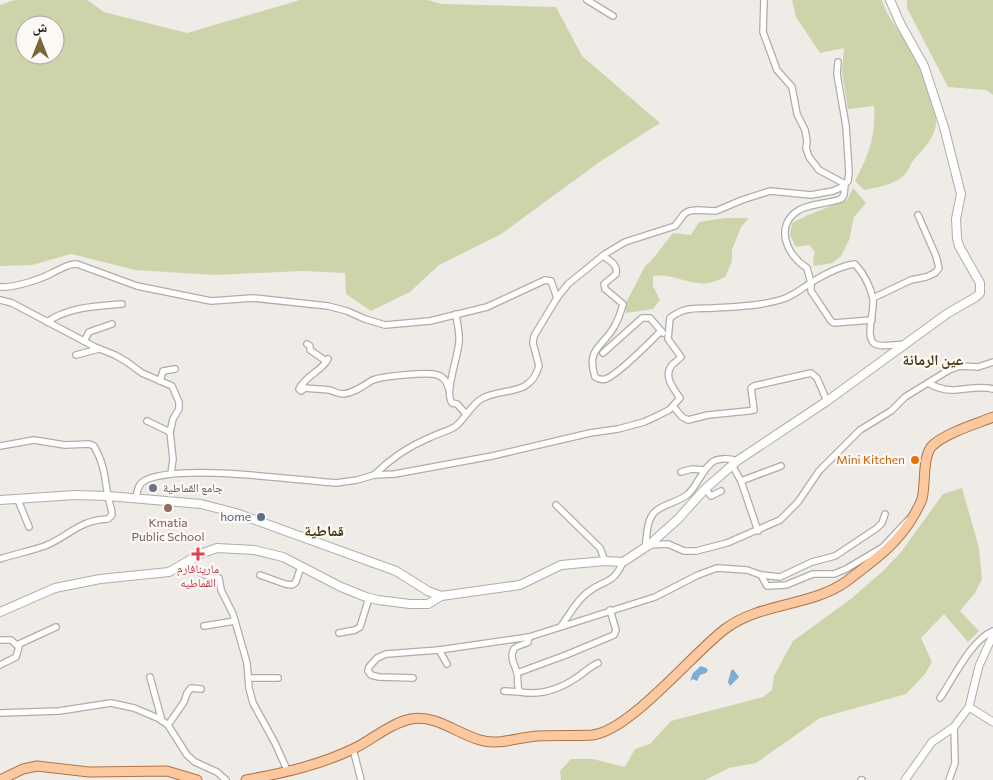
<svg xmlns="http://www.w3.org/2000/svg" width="993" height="780" font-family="Commissioner,'Noto Naskh Arabic',sans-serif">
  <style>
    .green { fill: #ced4aa; fill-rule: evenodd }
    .water { fill: #79add4 }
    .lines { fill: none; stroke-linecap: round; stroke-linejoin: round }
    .minor-casing { stroke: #b0ada9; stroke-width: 8 }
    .tertiary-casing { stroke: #b0ada9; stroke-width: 9 }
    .secondary-casing { stroke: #b0ada9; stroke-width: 10 }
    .primary-casing { stroke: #ad754a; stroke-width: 11 }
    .minor { stroke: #fff; stroke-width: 5.5 }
    .tertiary { stroke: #fff; stroke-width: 7 }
    .secondary { stroke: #fff; stroke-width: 8 }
    .primary { stroke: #fbc8a0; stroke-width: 9 }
    .food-dot { fill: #e8710a; stroke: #fcf8f5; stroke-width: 2 }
    .worship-dot { fill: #6b7280; stroke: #fcf8f5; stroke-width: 2 }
    .education-dot { fill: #8d6e63; stroke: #fcf8f5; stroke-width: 2 }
    .service-dot { fill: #5c6f8a; stroke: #fcf8f5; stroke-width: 2 }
    .health-dot { fill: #e0444e; stroke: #fcf8f5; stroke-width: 2 }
    .labels { text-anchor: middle; stroke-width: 4.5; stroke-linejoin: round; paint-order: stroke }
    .food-label { font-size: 12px; fill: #c56008; stroke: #fcf8f5; text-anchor: end }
    .worship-label { font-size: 12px; fill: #5b616d; stroke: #fcf8f5; text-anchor: start }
    .service-label { font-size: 12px; fill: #4e5e75; stroke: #fcf8f5; text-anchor: end }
    .education-label { font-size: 12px; fill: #785e54; stroke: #fcf8f5 }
    .health-label { font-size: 12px; fill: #be3a42; stroke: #fcf8f5 }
    .quarter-label { font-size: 15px; font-weight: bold; fill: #45390f; stroke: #fcf8f5 }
  </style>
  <rect width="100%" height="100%" fill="#efebe7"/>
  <!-- green -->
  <g class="green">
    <path d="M15 0H87L104 12 187 33 300 0H427L442 4 556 7 582 56 660 123 598 163 501 234 439 265 410 292 371 311 346 294 345 273 302 271 215 275 135 270 71 254 32 265 0 266V5ZM25 25H55V55H25Z"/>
    <path d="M792 0H882C887 19 901 32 911 49 919 64 939 109 936 125 934 137 924 149 916 157 911 162 910 168 906 173 896 185 878 187 864 190L855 181C869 154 876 137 874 106L848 109 842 71 844 48 820 53 796 17Z"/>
    <polygon points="907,0 993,0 993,95 986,90 948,87 907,8"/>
    <polygon points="853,188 866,203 854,217 849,240 841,256 832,263 814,266 813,259 815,253 810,245 796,247 790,235 792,223 808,215 847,200"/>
    <path d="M725 218H749L741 227 732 250V261L725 277C720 279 714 282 709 283 690 286 673 273 653 276V286L660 300 653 309 626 313V303L645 266 651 261 673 233 691 235 699 222Z"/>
    <polygon points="962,488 979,548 982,579 975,593 960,611 979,631 968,642 944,614 921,638 932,662 925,674 906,694 820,718 756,763 729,768 705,780 561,780 560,771 571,759 593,759 625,767 635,749 650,744 671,721 763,697 772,690 774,676 793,641 852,598 883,571 901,552 943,494"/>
  </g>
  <!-- water -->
  <g class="water">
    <polygon points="701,666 706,668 708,670 706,673 700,675 697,681 693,679 690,681 693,673"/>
    <polygon points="733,669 739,677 730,686 728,682 731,671"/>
  </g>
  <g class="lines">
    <defs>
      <g id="minor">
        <polyline points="587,0 613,16"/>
        <path d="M764 0 763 32 777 70 792 87 797 114 805 130 807 141 806 148 809 157 819 170 845 184 844 195 841 199C827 204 812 203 799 210 774 225 786 255 807 268L811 283V291L831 321 834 323 872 320"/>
        <path d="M603 256C610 261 618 264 616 274L604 284 605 289 623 304C621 312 618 320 614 327 602 348 586 348 595 377 598 379 602 380 606 379 620 373 649 343 661 331"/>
        <path d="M0 287C14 288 42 279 54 272 63 268 67 264 77 264L137 286 211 301 253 298 328 306 347 311 365 319 385 325 430 321 487 307 545 280 551 281 557 298"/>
        <polyline points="873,298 911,280 926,277 935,273 939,268 936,256 918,215"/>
        <polyline points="0,300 12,303 95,347 115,355 127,362 142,373 172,386 179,402 179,409 173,419 170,432 173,459 171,474"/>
        <path d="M456 314C457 323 460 333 459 342 458 357 444 393 452 403L457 404 466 414"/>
        <path d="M47 322C68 307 97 306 122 304"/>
        <polyline points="84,341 89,332 112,324"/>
        <polyline points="307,344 310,346 310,350 326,361"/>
        <polyline points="603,353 642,318 650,318 663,333"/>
        <polyline points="76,355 99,349"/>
        <path d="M328 359C321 372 307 374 299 389L301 391 305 388C313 389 321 389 329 390 334 391 337 394 343 394 354 393 363 386 371 381 379 376 428 372 437 375 445 377 447 383 449 390"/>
        <polyline points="160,381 163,371 175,369"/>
        <path d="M928 383C935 387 943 390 952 390 965 390 980 385 993 389"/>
        <polyline points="673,406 682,417 688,420 708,415 748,411 754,410 751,388 754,386 811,373 817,378 827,401"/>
        <polyline points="147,421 170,432"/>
        <path d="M0 446 34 440 65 445 89 444 94 446C105 466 104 475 108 496 109 503 112 508 112 515L108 519C79 520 69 536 45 546 30 551 15 554 0 559"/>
        <polyline points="732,465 741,481 758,531"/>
        <polyline points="681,472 692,469 704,470"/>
        <path d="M374 475C391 458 409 446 431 437 439 433 449 431 456 426 466 418 471 404 483 398 505 387 530 397 539 366L533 343 534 336 557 298 568 284 605 254 625 242 675 226 684 214 689 211 697 210 716 211 742 200 770 191 811 195 833 191 842 187 848 181 849 172 846 126 837 74 838 62"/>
        <polyline points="741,481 781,466"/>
        <polyline points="705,489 711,496 721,491"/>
        <path d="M136 498C137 492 138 484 144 481 177 463 294 480 336 483L357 480 374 475 395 474 492 456 590 433 618 429 644 422 657 416 669 410 680 398C673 388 663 376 672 365 675 362 678 360 681 357L668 339 670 318C685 306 696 309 714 308 735 307 762 306 783 299 795 295 802 288 812 282 825 274 840 266 855 264 864 274 870 285 873 299 875 310 864 338 875 344 883 348 898 344 907 344"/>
        <polyline points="18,500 29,527"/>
        <polyline points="556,505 600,548 605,561"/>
        <polyline points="649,545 668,544 684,551 696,551 727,543 780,520 798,502 819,471 860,430 891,411 905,397 949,370 960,366 978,367 993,362"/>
        <path d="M645 548C647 539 646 526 651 517 657 505 677 503 687 495 698 486 702 468 714 461 720 458 730 458 737 461"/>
        <path d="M190 561C194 567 198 574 206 575 211 576 214 575 219 578L221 590 233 614 247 663 249 688 253 703 275 743 288 772"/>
        <polyline points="260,575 285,584 292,585 296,582 301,566"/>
        <polyline points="761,575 780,577 812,562 835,556 877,528 882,523 885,514"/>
        <polyline points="204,626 235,621"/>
        <path d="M561 626C570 614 576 601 588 592 605 579 613 585 623 562"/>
        <polyline points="339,633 355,630 360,627 369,598"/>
        <path d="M529 637 528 642C524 645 517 645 514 649 509 657 515 665 517 673 519 680 516 686 520 692 541 696 562 688 579 676 586 671 591 666 598 663"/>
        <polyline points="0,640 11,640 19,647 16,657 0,665"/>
        <polyline points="17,645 56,627"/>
        <polyline points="439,650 447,664"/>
        <polyline points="517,673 566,655 614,635 616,630 610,610"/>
        <polyline points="150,677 162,721"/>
        <polyline points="249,678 278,678"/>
        <polyline points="413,678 379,677 371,675 368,671 369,667 377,658 386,654 439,650 529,637 655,597 698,575 717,568 747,570 761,575 767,586 786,585 813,574 834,574 846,569 883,547 908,520"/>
        <polyline points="504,691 520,692"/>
        <path d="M940 698C954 678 970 641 993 631"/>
        <polyline points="0,713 59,711 111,703 134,708 160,719 168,725 187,755 195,762 217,772 226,780"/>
        <polyline points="168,725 184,702 187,693 191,688 201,689"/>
        <polyline points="353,749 361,780"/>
        <polyline points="861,780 862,780"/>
        <polyline points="949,780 955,763 954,727"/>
      </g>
      <g id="tertiary">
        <polyline points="969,707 993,722"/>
        <polyline points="905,780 932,742 954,727 969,707 979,666 993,635"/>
      </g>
      <g id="secondary">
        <polyline points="0,500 75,495 108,496 201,504 236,513 396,571 428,591 441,596 520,585 561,565 605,561 623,562 649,545 678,519 705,489 737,461 827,401 948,313 976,297 980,293 980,283 959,246 957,238 956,219 961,194 944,127 924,66 900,23 890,0"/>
        <polyline points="0,612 55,588 100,579 169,572 200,554 217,548 254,550 283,557 341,587 366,597 378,600 410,604 428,604 441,596"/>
      </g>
      <g id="primary">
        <polyline points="0,780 23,769 37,766 89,772 167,771 197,780"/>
        <path d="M246 780C283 773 321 765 355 748 373 739 391 723 411 719 435 714 458 734 480 740 498 746 519 737 538 736 556 735 574 736 592 735 629 732 693 653 725 629 761 602 811 607 847 581 874 560 896 546 914 515 917 510 920 504 922 499 926 484 922 457 932 446 945 433 976 424 993 417"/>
      </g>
    </defs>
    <!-- minor casing -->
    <use href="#minor" class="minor-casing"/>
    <!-- tertiary casing -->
    <use href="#tertiary" class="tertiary-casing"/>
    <!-- secondary casing -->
    <use href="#secondary" class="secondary-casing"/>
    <!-- primary casing -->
    <use href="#primary" class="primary-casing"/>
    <!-- minor -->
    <use href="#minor" class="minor"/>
    <!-- tertiary -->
    <use href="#tertiary" class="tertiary"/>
    <!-- secondary -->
    <use href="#secondary" class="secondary"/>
    <!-- primary -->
    <use href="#primary" class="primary"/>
  </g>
  <!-- markers -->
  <circle class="food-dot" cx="915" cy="460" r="5"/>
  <circle class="worship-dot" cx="153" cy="488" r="5"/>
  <circle class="education-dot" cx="168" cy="508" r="5"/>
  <circle class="service-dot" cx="261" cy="517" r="5"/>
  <path class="health-dot" d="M195.5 546.5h5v5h5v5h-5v5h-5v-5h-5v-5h5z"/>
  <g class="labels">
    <!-- food labels -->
    <g class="food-label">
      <text x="905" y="464">Mini Kitchen</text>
    </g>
    <!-- worship labels -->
    <g class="worship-label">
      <text x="163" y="492">جامع القماطية</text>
    </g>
    <!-- service labels -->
    <g class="service-label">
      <text x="251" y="521">home</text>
    </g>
    <!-- education labels -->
    <g class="education-label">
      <text x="168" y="527">Kmatia<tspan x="168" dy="14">Public School</tspan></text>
    </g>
    <!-- health labels -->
    <g class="health-label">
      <text x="198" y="573">مارينافارم<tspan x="198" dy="14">القماطيه</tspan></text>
    </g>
    <!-- quarter labels -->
    <g class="quarter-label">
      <text x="933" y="365">عين الرمانة</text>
      <text x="324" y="536">قماطية</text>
    </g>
  </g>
  <!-- north arrow -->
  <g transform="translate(40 40)"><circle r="24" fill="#fcf8f5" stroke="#a4a19f"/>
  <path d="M0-4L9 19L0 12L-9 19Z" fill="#776835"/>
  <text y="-8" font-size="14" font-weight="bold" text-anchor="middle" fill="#201f1e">ش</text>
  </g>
</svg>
